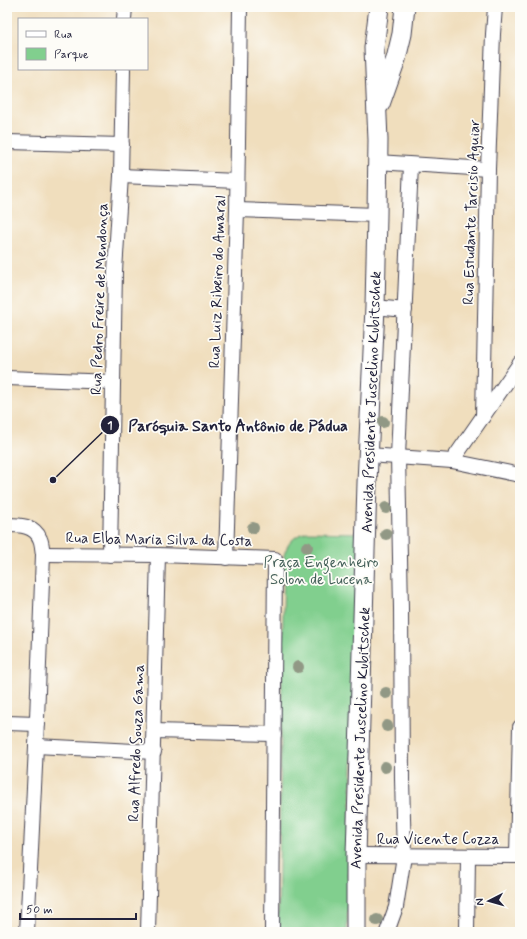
<svg xmlns="http://www.w3.org/2000/svg" width="527" height="939" font-family="Mynerve,sans-serif">
  <style>
    .green { fill: #81cf8e; stroke: #527864 }
    .lines { fill: none; stroke-linecap: round; stroke-linejoin: round }
    .street-casing { stroke: #413e4e; stroke-width: 16 }
    .secondary-casing { stroke: #413e4e; stroke-width: 21 }
    .street { stroke: #fff; stroke-width: 14 }
    .secondary { stroke: #fff; stroke-width: 19 }
    .tree { fill: #919885 }
    .labels { text-anchor: middle; stroke-width: 3.5; stroke-linejoin: round; paint-order: stroke }
    .street-label { font-size: 15px; fill: #22223b; stroke: #fdfcf7 }
    .park-label { font-size: 15px; fill: #435f58; stroke: #fdfcf7 }
    .leader { fill: none; stroke: #22223b; stroke-width: 1.5 }
    .callout-dot { fill: #22223b; stroke: #fdfcf7; stroke-width: 1.5 }
    .mark-label { font-size: 12px; text-anchor: middle; font-weight: bold; fill: #fff }
    .callout-label { font-size: 16px; text-anchor: middle; font-weight: bold; fill: #22223b; stroke: #fdfcf7; stroke-width: 3.5; stroke-linejoin: round; paint-order: stroke }
  </style>
  <rect width="100%" height="100%" fill="#fdfcf7"/>
  <filter id="ink" filterUnits="userSpaceOnUse"><feTurbulence type="fractalNoise" baseFrequency=".025" numOctaves="2"/><feDisplacementMap in="SourceGraphic" scale="8" xChannelSelector="R" yChannelSelector="G"/><feConvolveMatrix kernelMatrix="1 2 1 2 8 2 1 2 1" color-interpolation-filters="sRGB"/></filter>
  <filter id="wash" filterUnits="userSpaceOnUse"><feTurbulence type="fractalNoise" baseFrequency=".012" numOctaves="4" result="noise"/><feDisplacementMap in="SourceGraphic" scale="16" xChannelSelector="R" yChannelSelector="G"/><feGaussianBlur stdDeviation="0.9" result="paint"/><feColorMatrix in="noise" values="0 0 0 0 0 0 0 0 0 0 0 0 0 0 0 0 0 1.4 0 .05"/><feComposite in="paint" operator="in"/></filter>
  <g filter="url(#wash)">
    <rect width="100%" height="100%" fill="#f0debd"/>
    <!-- green -->
    <path class="green" d="M307 532 359 533 347 932H278L284 555C288 542 294 536 307 532Z"/>
  </g>
  <g filter="url(#ink)">
    <g class="lines">
      <defs>
        <g id="street">
          <polyline points="124,19 125,7"/>
          <polyline points="7,142 122,145"/>
          <polyline points="377,162 488,169"/>
          <polyline points="121,176 237,181"/>
          <polyline points="237,210 377,215"/>
          <polyline points="375,307 405,310"/>
          <polyline points="7,378 113,382"/>
          <polyline points="483,417 488,169 493,34 495,7"/>
          <polyline points="369,455 452,461 520,475"/>
          <polyline points="452,461 520,363"/>
          <path d="M7 525C19 525 35 525 40 539 42 543 42 549 43 554L36 746 27 932"/>
          <polyline points="43,554 158,555 275,559 272,932"/>
          <polyline points="110,555 115,271 121,176 123,69"/>
          <polyline points="226,558 237,210 240,7"/>
          <polyline points="7,723 37,724"/>
          <polyline points="154,731 274,734"/>
          <polyline points="36,746 154,752"/>
          <polyline points="356,855 520,856"/>
          <polyline points="517,856 520,727"/>
          <polyline points="148,932 158,555"/>
          <polyline points="387,932 396,907 404,856 402,779 401,608 398,456 411,165"/>
          <polyline points="467,932 468,856"/>
        </g>
        <g id="secondary">
          <polyline points="380,104 396,59 402,34 405,7"/>
          <polyline points="356,932 356,855 367,483 375,307 377,215 378,140 374,48 379,7"/>
        </g>
      </defs>
      <!-- street casing -->
      <use href="#street" class="street-casing"/>
      <!-- secondary casing -->
      <use href="#secondary" class="secondary-casing"/>
      <!-- street -->
      <use href="#street" class="street"/>
      <!-- secondary -->
      <use href="#secondary" class="secondary"/>
    </g>
    <!-- trees -->
    <g class="tree">
      <circle cx="383" cy="422" r="6"/>
      <circle cx="386" cy="508" r="6"/>
      <circle cx="253" cy="528" r="6"/>
      <circle cx="386" cy="534" r="6"/>
      <circle cx="307" cy="547" r="6"/>
      <circle cx="298" cy="667" r="6"/>
      <circle cx="386" cy="693" r="6"/>
      <circle cx="387" cy="726" r="6"/>
      <circle cx="385" cy="767" r="6"/>
      <circle cx="377" cy="920" r="6"/>
    </g>
  </g>
  <g class="labels">
    <!-- street labels -->
    <g class="street-label">
      <text transform="translate(471 212) rotate(-88)" y="5">Rua Estudante Tarcisio Aguiar</text>
      <text transform="translate(217 282) rotate(-88)" y="5">Rua Luiz Ribeiro do Amaral</text>
      <text transform="translate(99 299) rotate(-88)" y="5">Rua Pedro Freire de Mendonça</text>
      <text transform="translate(371 402) rotate(-88)" y="5">Avenida Presidente Juscelino Kubitschek</text>
      <text transform="translate(159 539) rotate(1)" y="5">Rua Elba Maria Silva da Costa</text>
      <text transform="translate(360 738) rotate(-88)" y="5">Avenida Presidente Juscelino Kubitschek</text>
      <text transform="translate(136 743) rotate(-88)" y="5">Rua Alfredo Souza Gama</text>
      <text x="438" y="844">Rua Vicente Cozza</text>
    </g>
    <!-- park labels -->
    <g class="park-label">
      <text x="321" y="567">Praça Engenheiro<tspan x="321" dy="17">Solon de Lucena</tspan></text>
    </g>
  </g>
  <!-- callouts -->
  <path class="leader" d="M53 480L110 425"/>
  <g class="callout-dot">
    <circle cx="53" cy="480" r="4"/>
    <circle cx="110" cy="425" r="10"/>
  </g>
  <g class="mark-label">
    <text x="110" y="429">1</text>
  </g>
  <g class="callout-label">
    <text x="238" y="431">Paróquia Santo Antônio de Pádua</text>
  </g>
  <!-- margin -->
  <rect width="527" height="939" fill="none" stroke="#fdfcf7" stroke-width="24"/>
  <!-- legend -->
  <rect x="18" y="18" width="130" height="52" fill="#fdfcf7" stroke="#a5a5ac"/>
  <rect x="26" y="31" width="20" height="6" fill="#ffffff" stroke="#a5a5ac"/>
  <text x="54" y="38" font-size="12" fill="#22223b">Rua</text>
  <rect x="26" y="48" width="20" height="12" fill="#81cf8e" stroke="#a5a5ac"/>
  <text x="54" y="58" font-size="12" fill="#22223b">Parque</text>
  <!-- north arrow -->
  <g transform="translate(489 901) rotate(264)" stroke="#fdfcf7" stroke-width="3" paint-order="stroke">
  <path d="M0-3L7 15L0 10L-7 15Z" fill="#22223b"/>
  <text y="-6" font-size="11" font-weight="bold" text-anchor="middle" fill="#22223b">N</text>
  </g>
  <!-- scale -->
  <path d="M20 913v6h116v-6" fill="none" stroke="#22223b" stroke-width="2"/>
  <text x="26" y="913" font-size="12" fill="#22223b" stroke="#fdfcf7" stroke-width="3" paint-order="stroke">50 m</text>
</svg>
